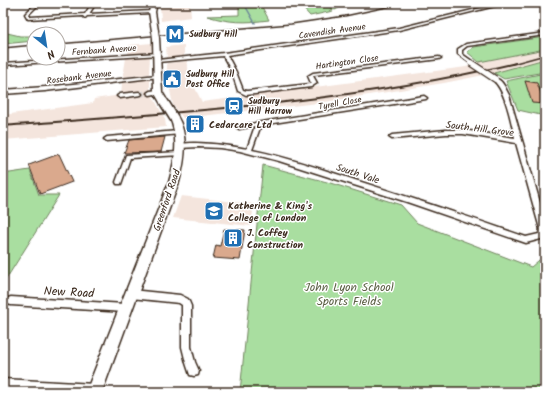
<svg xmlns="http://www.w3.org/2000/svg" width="548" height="395" font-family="Kalam,sans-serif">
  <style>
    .built { fill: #f4e5dd }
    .green { fill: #a9dea0; stroke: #72845f }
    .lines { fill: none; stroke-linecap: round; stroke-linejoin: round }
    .stream { stroke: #6c8799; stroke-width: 1.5 }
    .building { fill: #daa98d; stroke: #3b2a1e }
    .street-tunnel { stroke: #d8d4d2; stroke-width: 5.5; stroke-dasharray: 5.5 2.5; stroke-linecap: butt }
    .street-casing { stroke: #3b2a1e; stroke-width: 3 }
    .primary-casing { stroke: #3b2a1e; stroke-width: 3 }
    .street { fill: #fff; fill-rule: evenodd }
    .primary { fill: #fff; fill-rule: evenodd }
    .rail-far1 { stroke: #3b2a1e; stroke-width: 1.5 }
    .rail { stroke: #3b2a1e; stroke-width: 2 }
    .street-bridge-far1-casing { stroke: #3b2a1e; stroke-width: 5.5; stroke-linecap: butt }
    .street-bridge-casing { stroke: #3b2a1e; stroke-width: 8; stroke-linecap: butt }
    .primary-bridge-far1-casing { stroke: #3b2a1e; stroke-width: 8; stroke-linecap: butt }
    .primary-bridge-casing { stroke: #3b2a1e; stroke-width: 11; stroke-linecap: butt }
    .street-bridge-far1 { stroke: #fff; stroke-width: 4 }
    .street-bridge { stroke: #fff; stroke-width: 5.5 }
    .primary-bridge-far1 { stroke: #fff; stroke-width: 6 }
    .primary-bridge { stroke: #fff; stroke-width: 8 }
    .labels { text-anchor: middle; stroke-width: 3; stroke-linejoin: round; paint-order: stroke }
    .far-street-label { font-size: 9px; fill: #3b2a1e; stroke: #fff }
    .far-poi-label { font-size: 9px; font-weight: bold; fill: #3b2a1e; stroke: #fff; text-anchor: start }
    .poi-label { font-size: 10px; font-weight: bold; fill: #3b2a1e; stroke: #fff; text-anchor: start }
    .street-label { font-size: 10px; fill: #3b2a1e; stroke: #fff }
    .near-park-label { font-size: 12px; fill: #5c6045; stroke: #fff }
    .near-street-label { font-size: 12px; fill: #3b2a1e; stroke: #fff }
  </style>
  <rect width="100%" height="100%" fill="#fff"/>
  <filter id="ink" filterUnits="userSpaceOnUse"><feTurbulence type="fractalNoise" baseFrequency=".025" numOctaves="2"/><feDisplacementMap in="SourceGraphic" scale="8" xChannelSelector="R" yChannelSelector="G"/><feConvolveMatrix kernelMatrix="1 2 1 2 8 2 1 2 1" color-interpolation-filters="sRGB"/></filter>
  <g filter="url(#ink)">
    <!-- built -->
    <g class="built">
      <polygon points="160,3 190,3 191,17 161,21"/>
      <polygon points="152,43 151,52 128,54 129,45"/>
      <polygon points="184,45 184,56 167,58 166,47"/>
      <polygon points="545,49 545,59 494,73 444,83 318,103 183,118 173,105 167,76 167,63 187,61 191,88 195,88 202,102 466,67 479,62"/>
      <polygon points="150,56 149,74 123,77 126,58"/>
      <polygon points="150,79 150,91 165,119 166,127 3,140 3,115 93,103 94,99 121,95 122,83"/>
      <polygon points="181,196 254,204 251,226 173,218"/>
    </g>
    <!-- green -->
    <g class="green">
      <path d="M239 3H268L262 7 269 20C245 23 230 23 207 16L239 15Z"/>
      <polygon points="272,3 348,3 335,10 331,8 333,11 310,16 300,5"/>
      <polygon points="3,32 20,36 34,36 34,41 3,44"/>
      <polygon points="545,37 545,49 479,62 467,52 474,47"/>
      <polygon points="545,59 545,72 504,79 494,73"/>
      <polygon points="545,73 545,116 518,110 506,81"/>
      <polygon points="263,165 327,182 401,205 417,223 531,267 545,255 545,392 240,392"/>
      <polygon points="30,170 39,195 59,195 3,284 3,174"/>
    </g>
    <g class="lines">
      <!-- stream -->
      <polyline class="stream" points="249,3 246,7 255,23"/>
    </g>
    <!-- building -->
    <g class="building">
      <polygon points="525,81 537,83 545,104 532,103"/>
      <polygon points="165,137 161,152 124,153 129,140"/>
      <polygon points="59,154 72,182 40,194 29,165"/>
      <polygon points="224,229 245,230 240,260 213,258 216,245 220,246"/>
    </g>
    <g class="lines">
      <!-- street-tunnel -->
      <polyline class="street-tunnel" points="139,94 150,93"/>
      <defs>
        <g id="street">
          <polygon points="36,3 40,3 29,14 30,17 85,14 92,3 96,3 89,14 152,11 154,12 152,13 87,16 85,18 83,16 28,19 25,14"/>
          <polygon points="501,3 507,3 399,30 227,55 236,72 243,90 247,91 310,84 311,83 308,76 313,73 439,57 441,58 439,59 314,75 313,76 317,83 311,87 246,95 238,91 232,72 223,56 158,62 156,61 158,60 224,53 399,28"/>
          <polygon points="545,33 545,35 467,46 462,50 462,54 472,61 472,63 470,63 458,54 458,49 466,44"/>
          <polygon points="158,53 160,54 160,55 3,65 3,63"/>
          <polygon points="157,75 159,76 159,77 45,91 3,94 3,90 45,87"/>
          <path d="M493 78C502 78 505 88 509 95L545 220V238L526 243 407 202 279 161 240 151 220 148 199 147 179 148 176 146C185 139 234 146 247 149L255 126 239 129 237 128V126L424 96 427 98 426 99 261 125 252 150C287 157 321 169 355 180 412 198 469 217 526 237L539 234 540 229 516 143 463 134H446L392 139 389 137 392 135 446 130H463L515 138C511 122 506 91 493 80Z"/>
          <polygon points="158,90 161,92 160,93 150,95 147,93 150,91"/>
          <polygon points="139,92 142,94 141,95 120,98 117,96 120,94"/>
          <polygon points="178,131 181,133 180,134 107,141 104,139 107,137"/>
          <polygon points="179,152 182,154 181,155 130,158 121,184 117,184 116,182 126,155"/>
          <polygon points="131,290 180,295 188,299 191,306 191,347 195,362 199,371 198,375 194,376 190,375 186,363 182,347 182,305 179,303 131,298 128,297 127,294 128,291"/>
          <polygon points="11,297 125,304 128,305 129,308 128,311 125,312 11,305 8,304 7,301 8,298"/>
          <polygon points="3,379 95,384 99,385 100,389 99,392 55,392 3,389"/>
        </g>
        <g id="primary">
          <polygon points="151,3 157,3 155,12 158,31 155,33 152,31 149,12"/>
          <polygon points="156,36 159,38 162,92 168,102 164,105 161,104 154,92 153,38"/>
          <path d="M174 115 177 116C189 135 185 161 179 182L102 392H86L169 182C175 161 179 138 170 118Z"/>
        </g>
      </defs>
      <!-- street casing -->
      <use href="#street" class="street-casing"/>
      <!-- primary casing -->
      <use href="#primary" class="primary-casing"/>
      <!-- street -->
      <use href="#street" class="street"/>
      <!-- primary -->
      <use href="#primary" class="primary"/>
      <!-- rail-far1 -->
      <g class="rail-far1">
        <polyline points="58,44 291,24 345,16 406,3"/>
        <polyline points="3,48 34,45"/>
        <polyline points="512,64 545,55"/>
      </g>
      <!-- rail -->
      <path class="rail" d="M3 126C174 113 348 103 516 63"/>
      <defs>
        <polyline id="street-bridge-far1" points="470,62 472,64"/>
        <polyline id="street-bridge" points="471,63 495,79"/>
        <polyline id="primary-bridge-far1" points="155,31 156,38"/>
        <polyline id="primary-bridge" points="164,102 174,118"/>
      </defs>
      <!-- street-bridge-far1 casing -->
      <use href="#street-bridge-far1" class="street-bridge-far1-casing"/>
      <!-- street-bridge casing -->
      <use href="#street-bridge" class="street-bridge-casing"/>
      <!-- primary-bridge-far1 casing -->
      <use href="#primary-bridge-far1" class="primary-bridge-far1-casing"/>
      <!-- primary-bridge casing -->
      <use href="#primary-bridge" class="primary-bridge-casing"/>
      <!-- street-bridge-far1 -->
      <use href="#street-bridge-far1" class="street-bridge-far1"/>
      <!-- street-bridge -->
      <use href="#street-bridge" class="street-bridge"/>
      <!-- primary-bridge-far1 -->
      <use href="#primary-bridge-far1" class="primary-bridge-far1"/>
      <!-- primary-bridge -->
      <use href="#primary-bridge" class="primary-bridge"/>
    </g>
  </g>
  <!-- icons -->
  <defs>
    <symbol id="metro-square" viewBox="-11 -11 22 22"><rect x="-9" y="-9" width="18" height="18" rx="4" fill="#1f6fb2" stroke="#fff"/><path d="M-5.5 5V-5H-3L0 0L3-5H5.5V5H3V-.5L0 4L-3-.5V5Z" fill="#fff"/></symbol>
    <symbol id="civic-square" viewBox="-11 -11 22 22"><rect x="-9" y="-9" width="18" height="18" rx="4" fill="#1f6fb2" stroke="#fff"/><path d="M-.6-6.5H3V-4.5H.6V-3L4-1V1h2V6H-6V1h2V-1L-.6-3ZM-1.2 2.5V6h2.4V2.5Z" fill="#fff"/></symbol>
    <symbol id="station-square" viewBox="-11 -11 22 22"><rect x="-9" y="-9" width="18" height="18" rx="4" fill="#1f6fb2" stroke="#fff"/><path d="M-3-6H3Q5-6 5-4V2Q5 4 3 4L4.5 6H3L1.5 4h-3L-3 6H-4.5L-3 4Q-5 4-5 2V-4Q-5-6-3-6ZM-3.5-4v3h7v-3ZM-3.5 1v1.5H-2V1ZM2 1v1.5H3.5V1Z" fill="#fff"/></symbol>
    <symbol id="building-square" viewBox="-11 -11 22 22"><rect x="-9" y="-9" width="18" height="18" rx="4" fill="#1f6fb2" stroke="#fff"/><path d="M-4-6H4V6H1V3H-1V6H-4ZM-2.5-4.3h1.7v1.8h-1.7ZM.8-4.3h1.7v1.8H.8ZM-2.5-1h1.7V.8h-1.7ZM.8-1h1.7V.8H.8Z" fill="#fff"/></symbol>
    <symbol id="university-square" viewBox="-11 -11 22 22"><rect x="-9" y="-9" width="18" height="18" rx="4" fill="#1f6fb2" stroke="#fff"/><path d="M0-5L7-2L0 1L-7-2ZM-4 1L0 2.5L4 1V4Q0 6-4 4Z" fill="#fff"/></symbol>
  </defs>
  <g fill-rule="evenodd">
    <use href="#metro-square" x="164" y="23" width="22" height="22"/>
    <use href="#civic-square" x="161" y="68" width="22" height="22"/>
    <use href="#station-square" x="223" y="95" width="22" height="22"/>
    <use href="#building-square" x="184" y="113" width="22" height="22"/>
    <use href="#university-square" x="203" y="200" width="22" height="22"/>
    <use href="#building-square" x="222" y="227" width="22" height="22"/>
  </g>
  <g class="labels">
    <!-- far-street labels -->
    <g class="far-street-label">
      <text transform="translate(332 31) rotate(-8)" y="3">Cavendish Avenue</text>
      <text transform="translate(104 50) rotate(-4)" y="3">Fernbank Avenue</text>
      <text transform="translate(347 62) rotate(-8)" y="3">Hartington Close</text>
      <text transform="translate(79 77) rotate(-7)" y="3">Rosebank Avenue</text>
      <text transform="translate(340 103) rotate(-10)" y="3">Tyrell Close</text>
    </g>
    <!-- far-poi labels -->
    <g class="far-poi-label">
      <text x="189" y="37">Sudbury Hill</text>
      <text x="186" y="77">Sudbury Hill<tspan x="186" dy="10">Post Office</tspan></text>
      <text x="248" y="104">Sudbury<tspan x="248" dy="10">Hill Harrow</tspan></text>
    </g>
    <!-- poi labels -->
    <g class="poi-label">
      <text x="209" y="128">Cedarcare Ltd</text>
      <text x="228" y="209">Katherine &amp; King's<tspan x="228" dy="12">College of London</tspan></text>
      <text x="247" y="236">J. Coffey<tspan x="247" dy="12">Construction</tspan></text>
    </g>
    <!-- street labels -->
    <g class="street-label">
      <text transform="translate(480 128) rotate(7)" y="4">South Hill Grove</text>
      <text transform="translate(358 173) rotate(18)" y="4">South Vale</text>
      <text transform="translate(166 200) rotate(-71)" y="4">Greenford Road</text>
    </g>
    <!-- near-park labels -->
    <g class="near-park-label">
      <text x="349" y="291">John Lyon School<tspan x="349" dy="14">Sports Fields</tspan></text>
    </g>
    <!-- near-street labels -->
    <g class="near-street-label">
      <text transform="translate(69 292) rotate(3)" y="4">New Road</text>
    </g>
  </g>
  <!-- margin -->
  <rect width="548" height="395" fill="none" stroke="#fff" stroke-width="16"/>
  <rect x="8" y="8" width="532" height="379" fill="none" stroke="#3b2a1e" stroke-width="1.5" filter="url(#ink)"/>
  <!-- north arrow -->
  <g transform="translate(46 46) rotate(150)"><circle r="19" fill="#ffffff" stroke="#b1aaa5"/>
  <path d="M0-3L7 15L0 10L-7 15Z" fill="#1f6fb2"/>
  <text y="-6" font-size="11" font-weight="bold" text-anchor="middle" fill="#3b2a1e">N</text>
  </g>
</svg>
